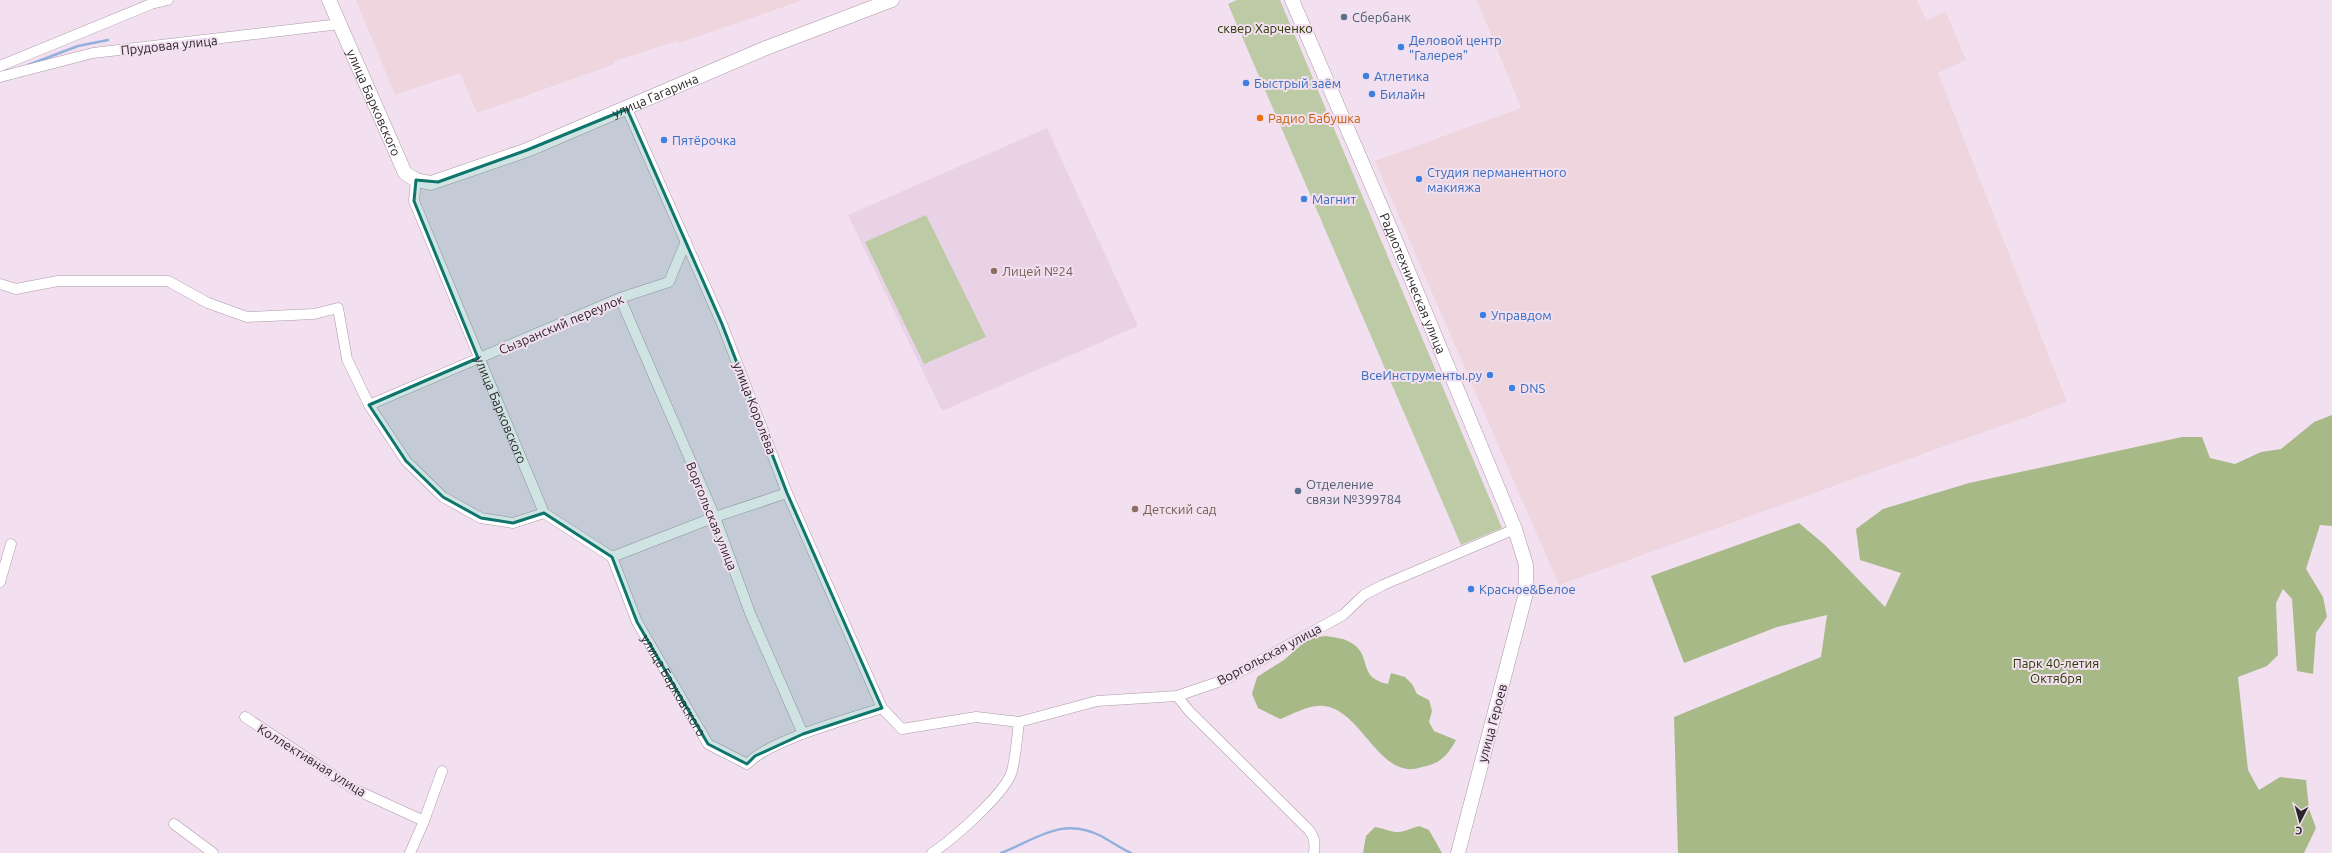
<svg xmlns="http://www.w3.org/2000/svg" width="2332" height="853" font-family="Ubuntu,sans-serif">
  <style>
    .built { fill: #e9d1e6 }
    .industrial { fill: #eed5de }
    .green { fill: #bccaa6 }
    .forest { fill: #a6b987 }
    .lines { fill: none; stroke-linecap: round; stroke-linejoin: round }
    .stream { stroke: #93b0dc; stroke-width: 2.5 }
    .street-casing { stroke: #aa99a8; stroke-width: 11 }
    .secondary-casing { stroke: #aa99a8; stroke-width: 15 }
    .street { stroke: #fff; stroke-width: 10 }
    .secondary { stroke: #fff; stroke-width: 14 }
    .marked { fill: #0f766e; fill-opacity: 0.2; stroke: #0f766e; stroke-width: 3; stroke-linejoin: round }
    .service-dot { fill: #5c6f8a; stroke: #f2e0f0; stroke-width: 1.5 }
    .shop-dot { fill: #3f7fe0; stroke: #f2e0f0; stroke-width: 1.5 }
    .food-dot { fill: #e8710a; stroke: #f2e0f0; stroke-width: 1.5 }
    .education-dot { fill: #8d6e63; stroke: #f2e0f0; stroke-width: 1.5 }
    .labels { text-anchor: middle; stroke-width: 4; stroke-linejoin: round; paint-order: stroke }
    .service-label { font-size: 13px; fill: #4e5e75; stroke: #f2e0f0; text-anchor: start }
    .park-label { font-size: 13px; fill: #2a3900; stroke: #f2e0f0 }
    .shop-label { font-size: 13px; fill: #366cbe; stroke: #f2e0f0; text-anchor: start }
    .street-label { font-size: 13px; fill: #2c252b; stroke: #f2e0f0 }
    .food-label { font-size: 13px; fill: #c56008; stroke: #f2e0f0; text-anchor: start }
    .education-label { font-size: 13px; fill: #785e54; stroke: #f2e0f0; text-anchor: start }
  </style>
  <rect width="100%" height="100%" fill="#f2e0f0"/>
  <!-- built -->
  <polygon class="built" points="1047,128 1138,326 942,411 848,215"/>
  <!-- industrial -->
  <g class="industrial">
    <polygon points="356,0 803,0 679,43 678,41 614,61 615,64 477,113 460,73 395,95"/>
    <polygon points="1477,0 1917,0 1926,20 1946,12 1966,60 1938,73 2067,402 1559,585 1375,161 1521,108"/>
  </g>
  <!-- green -->
  <g class="green">
    <polygon points="1237,0 1280,0 1502,528 1461,545 1228,4"/>
    <polygon points="926,215 986,337 924,364 865,242"/>
  </g>
  <!-- forest -->
  <g class="forest">
    <polygon points="2332,415 2332,526 2320,525 2306,569 2323,597 2327,617 2316,633 2313,674 2297,671 2292,599 2283,589 2276,603 2278,655 2267,666 2238,677 2248,770 2259,790 2280,777 2306,780 2309,809 2316,828 2304,853 1678,853 1674,717 1821,657 1827,615 1777,627 1684,663 1651,576 1799,523 1825,545 1885,607 1901,573 1860,560 1856,529 1883,509 1969,483 2182,437 2202,437 2210,458 2235,464 2261,452 2281,449 2314,422"/>
    <path d="M1326 636C1336 638 1345 638 1353 644 1372 656 1357 678 1388 684L1391 673 1405 677 1412 684 1417 694 1429 700 1432 711 1429 722 1434 731 1456 740C1448 755 1440 764 1422 767 1418 768 1412 770 1407 769 1374 764 1358 710 1324 706 1309 704 1294 714 1280 719L1258 708 1252 694 1257 677 1284 660 1309 638Z"/>
    <path d="M1419 826 1429 830 1442 853H1363L1366 836 1375 827C1401 833 1393 835 1419 826Z"/>
  </g>
  <g class="lines">
    <!-- stream -->
    <g class="stream">
      <polyline points="28,65 78,46 108,40"/>
      <polyline points="0,71 8,70"/>
      <path d="M1001 853C1037 839 1062 816 1101 836 1112 842 1120 848 1131 853"/>
    </g>
    <defs>
      <g id="street">
        <polyline points="0,66 151,4 168,0"/>
        <polyline points="0,77 93,53 340,24"/>
        <polyline points="627,109 722,324 787,493 882,708 902,729 976,717 1019,722 1097,701 1177,696 1227,679 1343,615 1364,595 1383,585 1515,529"/>
        <path id="s1" d="M416 180 414 201 544 513 612 557 637 622 708 744 747 764C772 739 846 720 882 708"/>
        <polyline points="0,284 16,289 58,281 168,281 208,303 247,317 314,314 338,308 347,359 369,405 406,461 443,497 481,518 513,523 544,513"/>
        <polyline points="620,298 715,517 750,613 803,734"/>
        <polyline points="369,405 620,298 669,282 686,241"/>
        <polyline points="612,557 715,517 787,493"/>
        <polyline points="0,582 11,544"/>
        <path d="M1177 696 1189 711 1308 829C1315 837 1315 843 1314 853"/>
        <polyline points="245,717 354,789 424,821"/>
        <polyline points="174,824 213,853"/>
        <polyline points="410,853 424,821 442,771"/>
        <path d="M932 853C952 840 1006 793 1012 771 1016 755 1017 738 1019 722"/>
      </g>
      <g id="secondary">
        <path id="s2" d="M329 0 405 173 416 180 431 183 527 150 766 48 892 0"/>
        <path id="s3" d="M1292 0 1394 237 1515 529 1526 565V593L1458 853"/>
      </g>
    </defs>
    <!-- street casing -->
    <use href="#street" class="street-casing"/>
    <!-- secondary casing -->
    <use href="#secondary" class="secondary-casing"/>
    <!-- street -->
    <use href="#street" class="street"/>
    <!-- secondary -->
    <use href="#secondary" class="secondary"/>
  </g>
  <!-- marked area -->
  <path class="marked" d="M627 109 722 324 787 493 882 708 803 734 755 756 747 764 708 744 637 622 612 557 544 513 513 523 481 518 443 497 406 461 369 405 478 358 414 201 416 180 438 182 527 150Z"/>
  <!-- markers -->
  <g class="service-dot">
    <circle cx="1344" cy="17" r="4"/>
    <circle cx="1298" cy="491" r="4"/>
  </g>
  <g class="shop-dot">
    <circle cx="1401" cy="47" r="4"/>
    <circle cx="1366" cy="76" r="4"/>
    <circle cx="1246" cy="83" r="4"/>
    <circle cx="1372" cy="94" r="4"/>
    <circle cx="664" cy="140" r="4"/>
    <circle cx="1419" cy="179" r="4"/>
    <circle cx="1304" cy="199" r="4"/>
    <circle cx="1483" cy="315" r="4"/>
    <circle cx="1490" cy="375" r="4"/>
    <circle cx="1512" cy="388" r="4"/>
    <circle cx="1471" cy="589" r="4"/>
  </g>
  <circle class="food-dot" cx="1260" cy="118" r="4"/>
  <g class="education-dot">
    <circle cx="994" cy="271" r="4"/>
    <circle cx="1135" cy="509" r="4"/>
  </g>
  <g class="labels">
    <!-- service labels -->
    <g class="service-label">
      <text x="1352" y="22">Сбербанк</text>
      <text x="1306" y="489">Отделение<tspan x="1306" dy="15">связи №399784</tspan></text>
    </g>
    <!-- park labels -->
    <g class="park-label">
      <text x="1265" y="33">сквер Харченко</text>
      <text x="2056" y="668">Парк 40-летия<tspan x="2056" dy="15">Октября</tspan></text>
    </g>
    <!-- shop labels -->
    <g class="shop-label">
      <text x="1409" y="45">Деловой центр<tspan x="1409" dy="15">"Галерея"</tspan></text>
      <text x="1374" y="81">Атлетика</text>
      <text x="1254" y="88">Быстрый заём</text>
      <text x="1380" y="99">Билайн</text>
      <text x="672" y="145">Пятёрочка</text>
      <text x="1427" y="177">Студия перманентного<tspan x="1427" dy="15">макияжа</tspan></text>
      <text x="1312" y="204">Магнит</text>
      <text x="1491" y="320">Управдом</text>
      <text x="1482" y="380" text-anchor="end">ВсеИнструменты.ру</text>
      <text x="1520" y="393">DNS</text>
      <text x="1479" y="594">Красное&amp;Белое</text>
    </g>
    <!-- street labels -->
    <g class="street-label">
      <text transform="translate(169 45) rotate(-6)" y="5">Прудовая улица</text>
      <text dy="5" stroke="none"><textPath href="#s2" startOffset="458">улица Гагарина</textPath></text>
      <text dy="5" stroke="none"><textPath href="#s2" startOffset="112">улица Барковского</textPath></text>
      <text dy="5" stroke="none"><textPath href="#s3" startOffset="308">Радиотехническая улица</textPath></text>
      <text transform="translate(561 324) rotate(-23)" y="5">Сызранский переулок</text>
      <text transform="translate(755 408) rotate(69)" y="5">улица Королёва</text>
      <text dy="5" stroke="none"><textPath href="#s1" startOffset="247">улица Барковского</textPath></text>
      <text transform="translate(712 516) rotate(68)" y="5">Воргольская улица</text>
      <text transform="translate(1269 654) rotate(-28)" y="5">Воргольская улица</text>
      <text dy="5" stroke="none"><textPath href="#s1" startOffset="583">улица Барковского</textPath></text>
      <text transform="translate(1492 723) rotate(-75)" y="5">улица Героев</text>
      <text transform="translate(312 760) rotate(32)" y="5">Коллективная улица</text>
    </g>
    <!-- food labels -->
    <g class="food-label">
      <text x="1268" y="123">Радио Бабушка</text>
    </g>
    <!-- education labels -->
    <g class="education-label">
      <text x="1002" y="276">Лицей №24</text>
      <text x="1143" y="514">Детский сад</text>
    </g>
  </g>
  <!-- north arrow -->
  <g transform="translate(2300 821) rotate(186)" stroke="#f2e0f0" stroke-width="3" paint-order="stroke">
  <path d="M0-3L7 15L0 10L-7 15Z" fill="#2c252b"/>
  <text y="-6" font-size="11" font-weight="bold" text-anchor="middle" fill="#2c252b">С</text>
  </g>
</svg>
